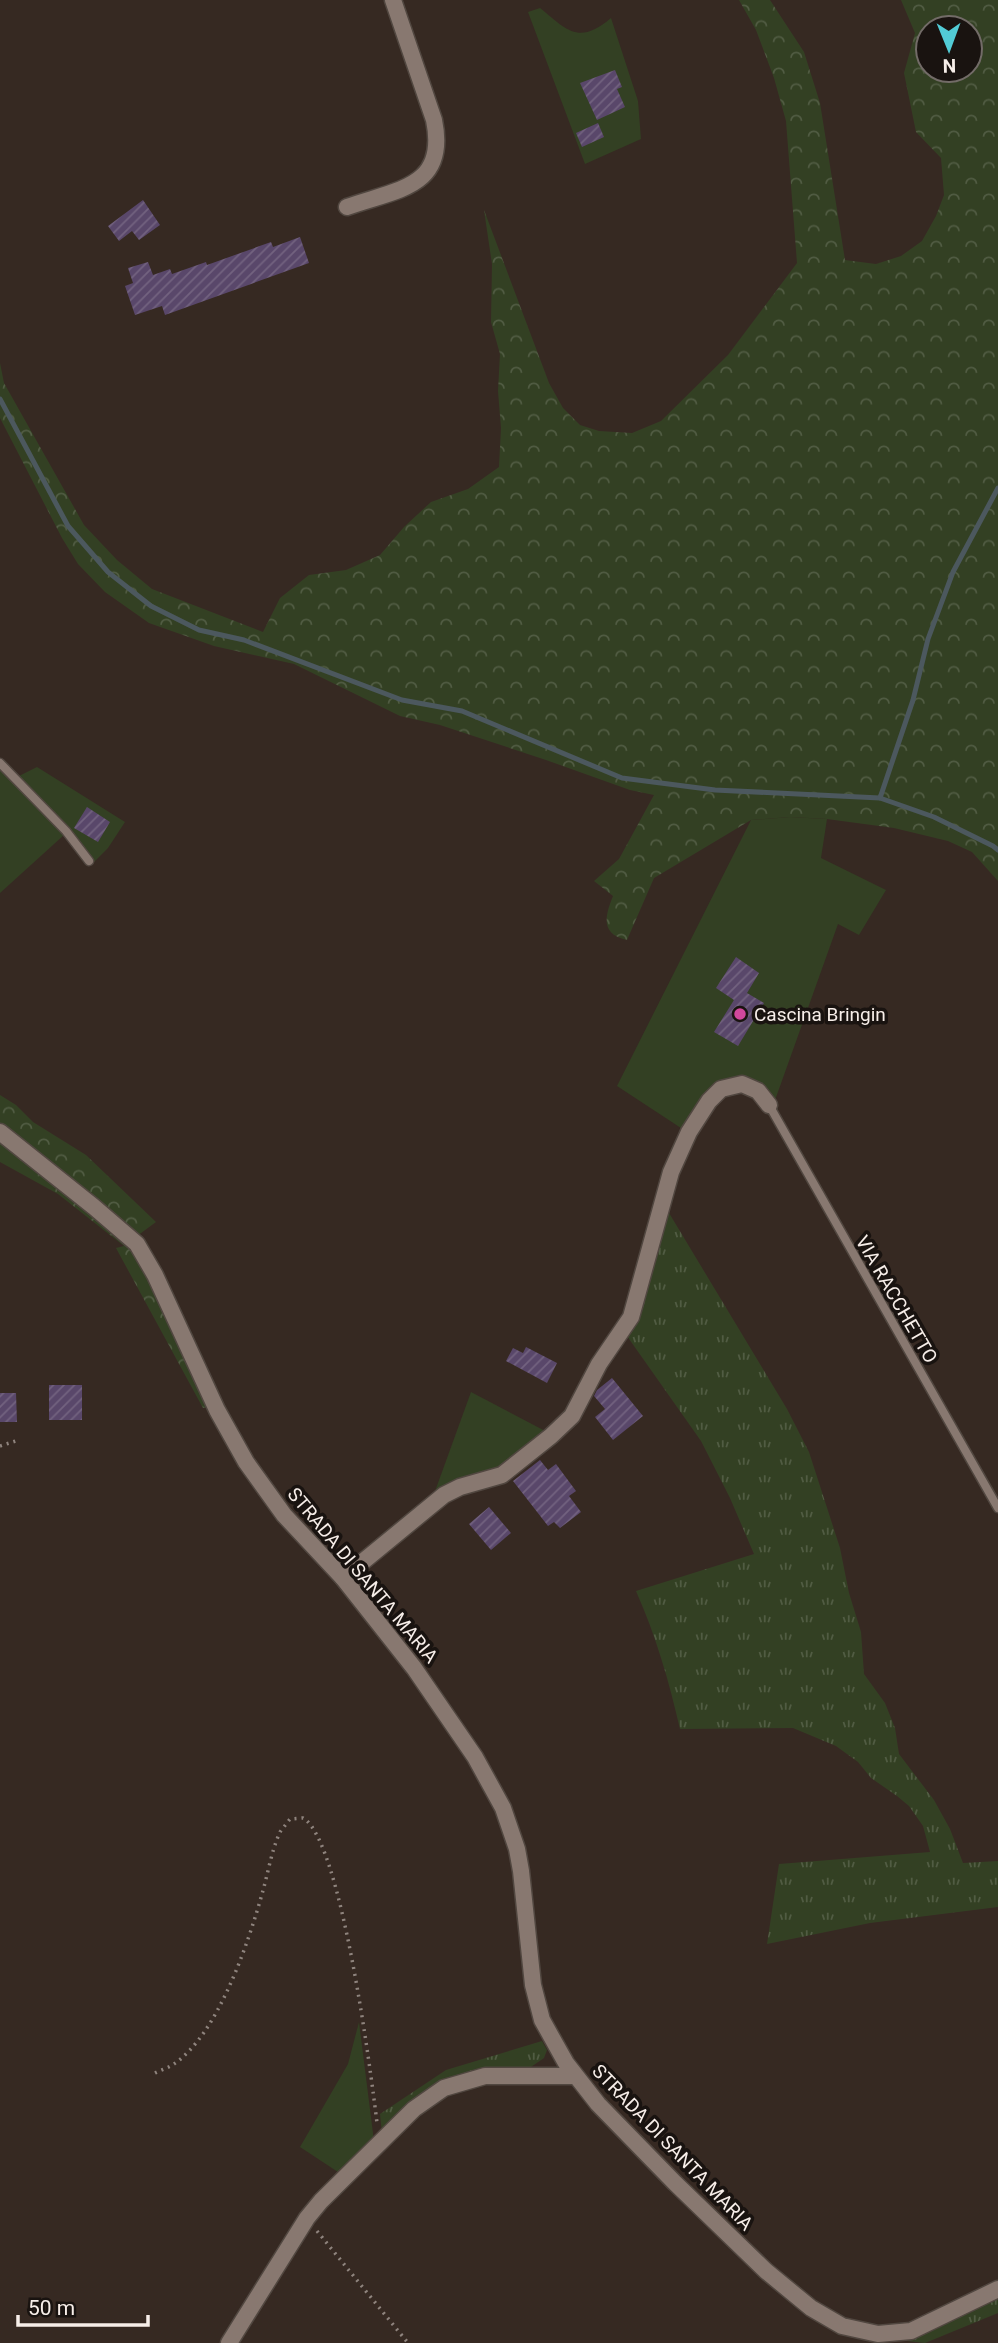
<svg xmlns="http://www.w3.org/2000/svg" width="998" height="2343" font-family="Roboto,sans-serif">
  <style>
    .grass { fill: url(#grass-tufts) }
    .forest { fill: url(#forest-crowns); fill-rule: evenodd }
    .garden { fill: #334023 }
    .lines { fill: none; stroke-linecap: round; stroke-linejoin: round }
    .stream { stroke: #4c585e; stroke-width: 5 }
    .building { fill: url(#building-hatch) }
    .service-casing { stroke: #514740; stroke-width: 11 }
    .minor-casing { stroke: #514740; stroke-width: 19 }
    .path { stroke: #8f847e; stroke-width: 3.5; stroke-dasharray: 2 5; stroke-linecap: butt }
    .service { stroke: #887870; stroke-width: 8 }
    .minor { stroke: #887870; stroke-width: 16 }
    .hotel-dot { fill: #d1479c; stroke: #191310; stroke-width: 2.5 }
    .labels { text-anchor: middle; stroke-width: 7; stroke-linejoin: round; paint-order: stroke }
    .poi-label { font-size: 19px; fill: #f7eee9; stroke: #191310; text-anchor: start }
    .street-label { font-size: 19px; fill: #f7eee9; stroke: #191310 }
  </style>
  <defs>
    <pattern id="grass-tufts" width="24" height="20" patternUnits="userSpaceOnUse" patternTransform="scale(1.75)"><rect width="24" height="20" fill="#334023"/><path d="M3 7l-1-3M5 7V3M7 7l1-3M15 17l-1-3M17 17v-4M19 17l1-3" fill="none" stroke="#515c43"/></pattern>
    <pattern id="forest-crowns" width="20" height="18" patternUnits="userSpaceOnUse" patternTransform="scale(1.75)"><rect width="20" height="18" fill="#334023"/><path d="M2 6a3 3 0 1 1 6 0M12 15a3 3 0 1 1 6 0" fill="none" stroke="#515c43"/></pattern>
    <pattern id="building-hatch" width="6" height="6" patternUnits="userSpaceOnUse" patternTransform="scale(1.75)"><rect width="6" height="6" fill="#59476a"/><path d="M-1 1l2-2M0 6l6-6M5 7l2-2" fill="none" stroke="#72627f"/></pattern>
  </defs>
  <rect width="100%" height="100%" fill="#362922"/>
  <!-- grass -->
  <g class="grass">
    <path d="M666 1208 787 1409 809 1452 840 1548 849 1593 861 1632 864 1674 885 1703 895 1728 899 1754 934 1800 950 1829 963 1863 998 1861V1907L870 1923 767 1944 779 1864 930 1852 923 1826 909 1806 897 1796 871 1778 858 1762 836 1746 793 1728 680 1729C669 1681 656 1636 636 1591L754 1554 730 1498 701 1441 627 1336Z"/>
    <polygon points="542,2041 547,2050 544,2058 525,2071 476,2074 382,2133 380,2114 446,2070"/>
    <polygon points="998,2297 998,2313 925,2343 907,2341"/>
  </g>
  <!-- forest -->
  <g class="forest">
    <path d="M739 0H770L804 52 820 103 845 260 876 264 901 256 922 241 936 216 944 195 941 158 916 132 904 73 915 33 901 0H998V881L972 852 948 841 894 828 827 819 790 817 751 820 654 878 627 940C600 934 605 916 613 896L594 881 619 859 654 795 630 790 546 760 440 725 400 716 294 664 214 646 149 623 105 592 78 564 62 538 0 418V363L4 383 84 525 117 560 152 589 263 632 280 598 309 575 346 570 380 555 404 527 431 502 468 489 499 467 501 428 498 391 500 354 491 322 492 264 484 210 549 383 563 408 580 425 599 431 632 433 661 421 728 355 797 263 786 121 774 78 756 30ZM928 28H970V70H928Z"/>
    <polygon points="0,1095 16,1105 33,1122 86,1155 156,1222 137,1236 0,1124"/>
    <polygon points="0,1139 96,1216 138,1254 208,1407 203,1408 116,1248 124,1246 58,1194 0,1162"/>
  </g>
  <!-- garden -->
  <g class="garden">
    <path d="M540 8C568 31 579 45 611 18L638 101 641 139 585 164 528 12Z"/>
    <polygon points="37,767 125,822 108,848 94,862 69,828 19,776"/>
    <polygon points="0,768 64,835 0,893"/>
    <polygon points="790,817 827,819 821,858 886,890 859,935 838,924 774,1103 742,1080 684,1130 617,1086 751,820"/>
    <polygon points="471,1392 549,1433 513,1462 434,1494"/>
    <polygon points="359,2022 374,2141 341,2174 300,2147 348,2064"/>
  </g>
  <g class="lines">
    <!-- stream -->
    <g class="stream">
      <polyline points="0,399 68,526 108,572 151,606 199,630 244,640 402,700 462,711 622,778 715,790 880,798 934,817 993,846 998,850"/>
      <polyline points="880,798 913,700 928,639 953,572 998,488"/>
    </g>
  </g>
  <!-- building -->
  <g class="building">
    <polygon points="615,70 622,87 617,89 625,107 597,120 580,83"/>
    <polygon points="598,123 604,137 582,147 576,133"/>
    <polygon points="143,200 160,225 139,240 132,231 119,241 108,226"/>
    <polygon points="300,237 309,263 165,315 162,306 135,315 125,286 133,283 128,268 148,262 153,275 170,269 172,274 206,262 207,265 271,242 273,247"/>
    <polygon points="87,807 110,822 98,842 74,828"/>
    <polygon points="736,957 759,973 747,993 764,1003 738,1046 714,1032 734,1000 716,988"/>
    <polygon points="526,1347 557,1363 547,1383 506,1361 513,1348 523,1353"/>
    <polygon points="612,1378 643,1416 613,1440 595,1417 605,1409 594,1396 597,1390"/>
    <rect x="49" y="1385" width="33" height="35"/>
    <polygon points="0,1393 16,1393 17,1422 0,1422"/>
    <polygon points="540,1460 548,1470 556,1464 576,1491 569,1496 581,1512 560,1528 554,1522 548,1526 513,1481"/>
    <polygon points="489,1507 511,1533 491,1550 469,1524"/>
  </g>
  <g class="lines">
    <defs>
      <g id="service">
        <polyline points="0,763 66,831 89,861"/>
        <polyline points="769,1105 998,1508"/>
      </g>
      <g id="minor">
        <path d="M347 207C397 189 448 188 434 120L393 0"/>
        <polyline points="0,1132 94,1207 137,1244 155,1275 217,1410 246,1462 284,1515 343,1578 414,1668 475,1757 503,1808 517,1849 521,1871 533,1985 542,2020 566,2063 598,2104 675,2183 766,2271 811,2308 842,2326 878,2334 911,2331 998,2289"/>
        <polyline points="343,1578 444,1495 460,1487 502,1475 551,1436 572,1416 599,1364 631,1317 671,1172 689,1132 709,1101 721,1089 742,1084 758,1091 769,1105"/>
        <polyline points="229,2343 307,2218 321,2201 414,2109 444,2088 485,2076 575,2076"/>
      </g>
    </defs>
    <!-- service casing -->
    <use href="#service" class="service-casing"/>
    <!-- minor casing -->
    <use href="#minor" class="minor-casing"/>
    <!-- path -->
    <g class="path">
      <polyline points="0,1446 19,1440"/>
      <path d="M155 2073C161 2070 168 2068 174 2064 218 2034 248 1944 262 1894 268 1874 271 1852 280 1832L290 1819 303 1818C341 1839 371 2073 377 2123"/>
      <polyline points="317,2231 408,2343"/>
    </g>
    <!-- service -->
    <use href="#service" class="service"/>
    <!-- minor -->
    <use href="#minor" class="minor"/>
  </g>
  <!-- markers -->
  <circle class="hotel-dot" cx="740" cy="1014" r="7"/>
  <g class="labels">
    <!-- poi labels -->
    <g class="poi-label">
      <text x="754" y="1021">Cascina Bringin</text>
    </g>
    <!-- street labels -->
    <g class="street-label">
      <text transform="translate(897 1299) rotate(60)" y="7">VIA RACCHETTO</text>
      <text transform="translate(363 1575) rotate(50)" y="7">STRADA DI SANTA MARIA</text>
      <text transform="translate(673 2147) rotate(46)" y="7">STRADA DI SANTA MARIA</text>
    </g>
  </g>
  <!-- north arrow -->
  <g transform="translate(949 49) rotate(179)"><circle r="33" fill="#191310" stroke="#726b67" stroke-width="2"/>
  <path d="M0-5L12 26L0 18L-12 26Z" fill="#52ccd6"/>
  <text y="-10" font-size="19" font-weight="bold" text-anchor="middle" fill="#f7eee9">N</text>
  </g>
  <!-- scale -->
  <path d="M18 2315v10h130v-10" fill="none" stroke="#f7eee9" stroke-width="3.5"/>
  <text x="28" y="2315" font-size="21" fill="#f7eee9" stroke="#191310" stroke-width="5" paint-order="stroke">50 m</text>
</svg>
